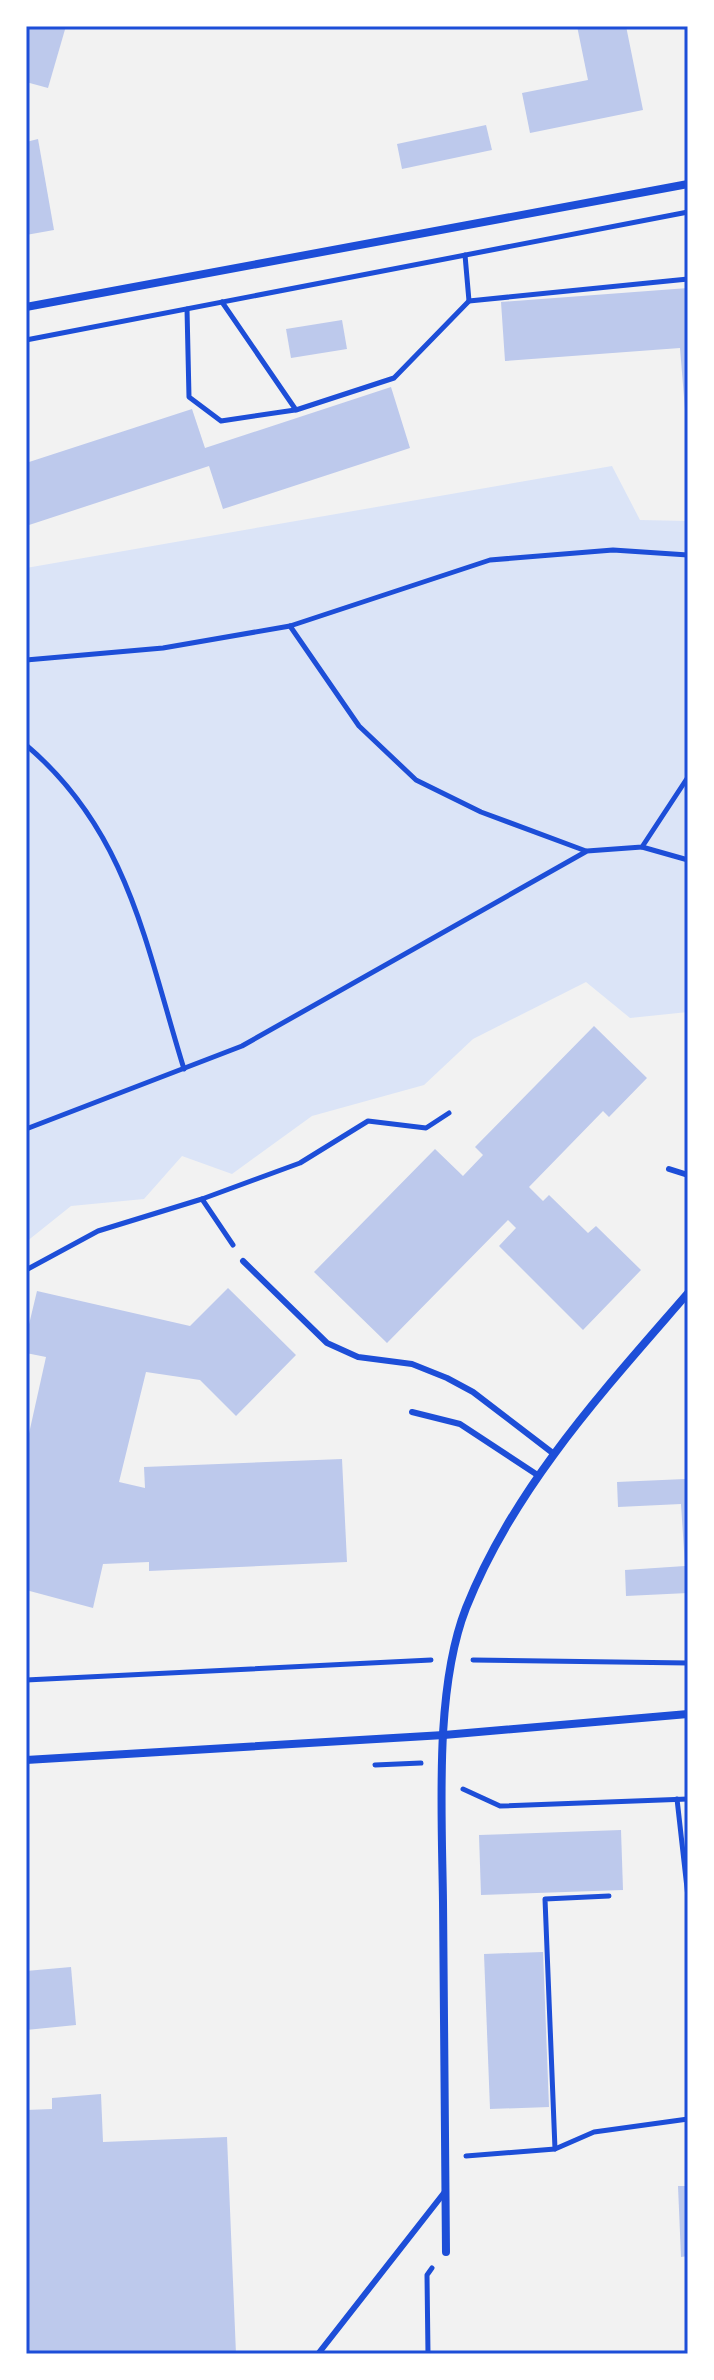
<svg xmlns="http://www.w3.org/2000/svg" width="714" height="2380" font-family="Poppins,sans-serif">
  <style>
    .green { fill: #dbe4f7 }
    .building { fill: #bdc9ec }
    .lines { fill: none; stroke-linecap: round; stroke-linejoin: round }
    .path { stroke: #1d4ed8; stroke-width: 5 }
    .service { stroke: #1d4ed8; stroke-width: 6 }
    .minor { stroke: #1d4ed8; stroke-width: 8 }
    .neatline { fill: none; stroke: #1d4ed8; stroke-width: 3 }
  </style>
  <rect width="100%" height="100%" fill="#f2f2f2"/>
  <!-- green -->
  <polygon class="green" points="612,466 640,520 688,521 688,1012 630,1018 586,982 473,1039 424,1085 312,1116 232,1174 182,1156 144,1199 71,1206 26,1242 26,568"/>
  <!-- building -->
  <g class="building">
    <polygon points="26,26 66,26 48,88 26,82"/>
    <polygon points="577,26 626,26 643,110 530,133 522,93 588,80"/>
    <polygon points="486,125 492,150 402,169 397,144"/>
    <polygon points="38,139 54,230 26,235 26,142"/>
    <polygon points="688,288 688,422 686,422 680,348 505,361 501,302"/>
    <polygon points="342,320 347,349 291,358 286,329"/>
    <polygon points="391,387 410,448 223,509 209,466 26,526 26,463 192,409 205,448"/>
    <polygon points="594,1026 647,1078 609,1117 603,1111 529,1187 543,1201 549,1195 588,1233 596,1226 641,1270 583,1330 499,1246 516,1228 508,1220 387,1343 314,1272 435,1149 463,1176 483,1155 475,1147"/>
    <polygon points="228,1288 296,1355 236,1416 200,1380 146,1372 119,1482 145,1488 144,1467 342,1459 347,1562 149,1571 149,1562 103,1564 93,1608 26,1590 26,1447 46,1357 26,1353 26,1337 37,1291 190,1326"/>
    <polygon points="687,1470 688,1593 626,1596 625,1570 685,1566 681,1504 618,1507 617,1482 685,1479"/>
    <polygon points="621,1830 623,1890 481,1895 479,1835"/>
    <polygon points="543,1952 549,2107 490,2109 484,1954"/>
    <polygon points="71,1967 76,2025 26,2030 26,1971"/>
    <polygon points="101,2094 103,2142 227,2137 236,2354 26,2354 26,2110 52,2109 52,2098"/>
    <polygon points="678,2186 688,2186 688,2256 681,2257"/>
  </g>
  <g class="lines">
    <!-- path -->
    <g class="path">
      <polyline points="465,255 469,301"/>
      <polyline points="222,302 296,410 394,378 469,301 688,279"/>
      <polyline points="187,309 189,397 221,421 295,410"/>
      <polyline points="26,340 688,212"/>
      <polyline points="290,626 359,726 416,780 481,812 586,851"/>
      <polyline points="26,660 163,648 290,626 490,560 613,550 688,555"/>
      <path d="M26 745C129 832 146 947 184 1069"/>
      <polyline points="642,847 688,860"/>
      <polyline points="26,1129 242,1046 587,851 642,847 688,777"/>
      <polyline points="202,1199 233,1245"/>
      <polyline points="26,1270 98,1231 202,1199 300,1163 368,1121 426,1128 449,1113"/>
      <polyline points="473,1660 688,1663"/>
      <polyline points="26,1680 431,1660"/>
      <polyline points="375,1765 421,1763"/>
      <polyline points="463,1789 500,1806 688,1799"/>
      <polyline points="677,1799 688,1897"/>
      <polyline points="555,2149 545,1899 609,1896"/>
      <polyline points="466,2156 555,2149 594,2132 688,2119"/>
      <polyline points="428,2354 427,2275 432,2268"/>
    </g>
    <!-- service -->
    <g class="service">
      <polyline points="669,1169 688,1175"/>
      <polyline points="243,1261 327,1343 358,1357 412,1364 447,1378 473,1392 554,1454"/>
      <polyline points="412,1412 460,1424 539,1476"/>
      <polyline points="318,2354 444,2193"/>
    </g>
    <!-- minor -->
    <g class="minor">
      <polyline points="26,307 688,184"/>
      <polyline points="26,1760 444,1735 688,1714"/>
      <path d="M446 2252C444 2136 444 2019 443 1902 442 1814 434 1690 466 1608 514 1487 604 1390 688 1293"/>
    </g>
  </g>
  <!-- border -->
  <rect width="714" height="2380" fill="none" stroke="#ffffff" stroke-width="56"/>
  <rect x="28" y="28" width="658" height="2324" class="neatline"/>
</svg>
